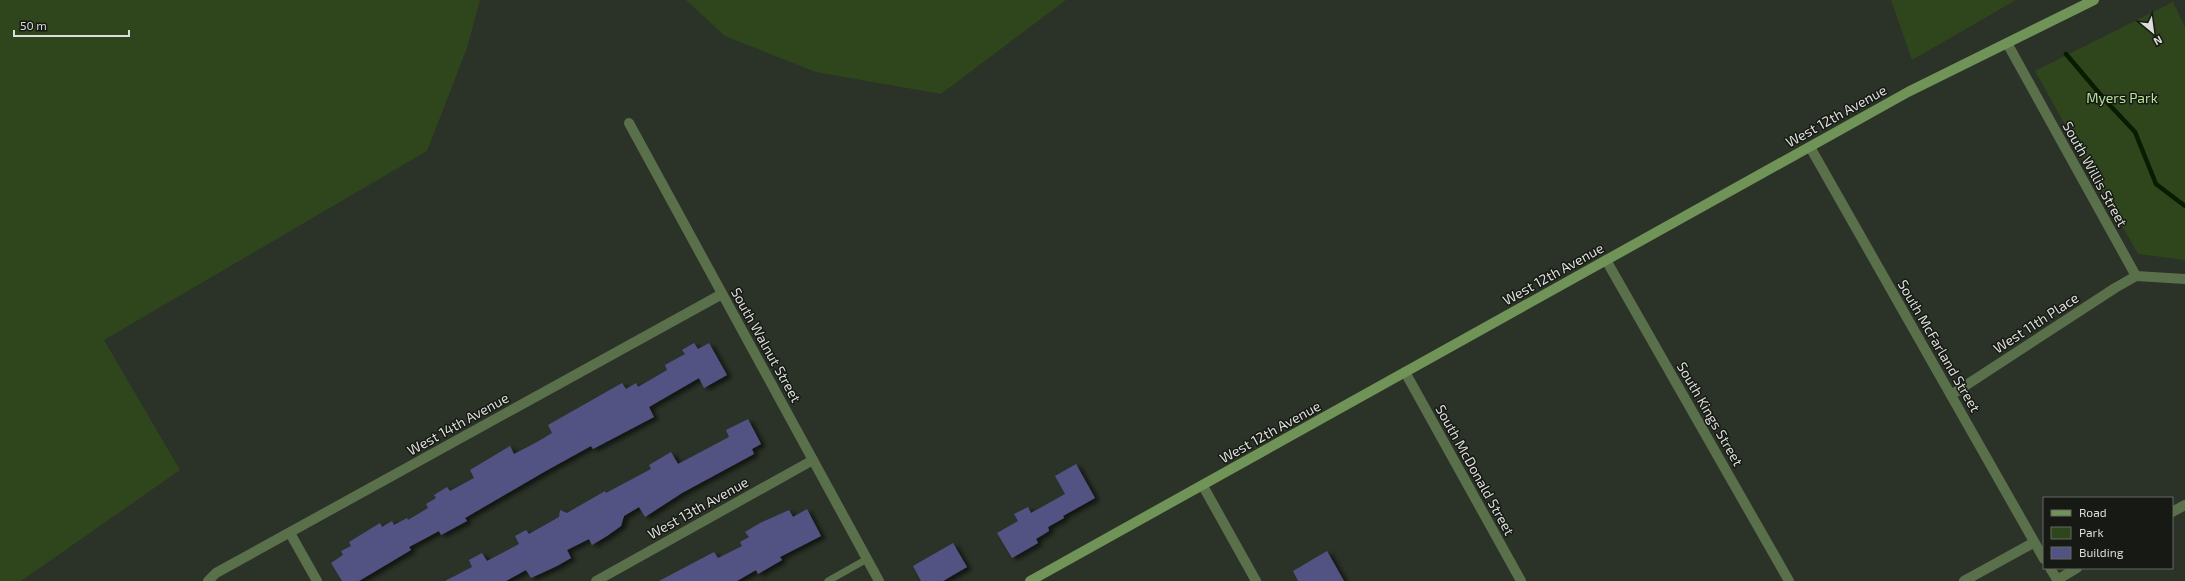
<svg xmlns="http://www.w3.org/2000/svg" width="2185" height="581" font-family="'Exo 2',sans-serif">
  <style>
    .green { fill: #2f461d }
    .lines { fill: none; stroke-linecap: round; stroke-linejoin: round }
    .stream { stroke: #0a1c00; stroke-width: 4.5 }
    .building { fill: #535383; filter: url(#shadow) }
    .service { stroke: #5a704b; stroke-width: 7 }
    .minor { stroke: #5a704b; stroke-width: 10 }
    .secondary { stroke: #709358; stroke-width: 10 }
    .labels { text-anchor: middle; stroke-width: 3; stroke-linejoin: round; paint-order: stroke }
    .park-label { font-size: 14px; fill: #b8e39a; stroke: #161914 }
    .street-label { font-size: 14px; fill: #dbdfd8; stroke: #161914 }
  </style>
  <defs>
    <filter id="shadow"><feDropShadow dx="4.5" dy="2.5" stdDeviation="2" flood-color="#0009"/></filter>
  </defs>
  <rect width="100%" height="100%" fill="#2b3227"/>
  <!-- green -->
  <g class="green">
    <polygon points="0,0 480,0 467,48 427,151 104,340 180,470 21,581 0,581"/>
    <polygon points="686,0 1066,0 941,94 816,72 725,36"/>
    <polygon points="1891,0 2016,0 1912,60"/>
    <polygon points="2173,2 2185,27 2185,260 2138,254 2035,71"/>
  </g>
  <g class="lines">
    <!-- stream -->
    <polyline class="stream" points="2066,54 2105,100 2135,132 2156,184 2185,206"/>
  </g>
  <!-- building -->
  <g class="building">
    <polygon points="694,343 698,349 709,343 727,375 704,388 699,378 649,407 654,417 593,449 591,446 544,472 465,518 467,521 441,535 439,531 409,547 411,550 359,581 342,581 331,563 343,555 341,551 351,546 349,542 380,523 382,527 392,521 394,525 407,518 408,520 428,508 426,504 436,498 434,495 447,487 450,491 474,478 470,470 510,446 514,454 537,442 552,433 548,425 622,383 626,389 636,383 638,387 667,370 665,365 685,354 682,350"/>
    <polygon points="748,419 761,444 752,449 754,454 682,493 645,517 639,507 624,516 621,526 607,536 592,545 589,539 567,550 571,558 557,566 531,578 526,570 506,581 445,581 472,567 469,560 482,553 487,561 519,544 515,536 526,530 529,534 559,517 560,510 567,513 605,491 606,493 651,469 649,465 671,452 678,464 729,437 726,430"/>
    <polygon points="1076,464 1095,498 1063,516 1064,518 1048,527 1049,531 1036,539 1038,543 1012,558 997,533 1018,521 1014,514 1028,507 1031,513 1065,494 1055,476"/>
    <polygon points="807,509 821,536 780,557 782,560 758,574 756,570 737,581 659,581 714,552 718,558 742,546 740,542 749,537 745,532 760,523 789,510 793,517"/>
    <polygon points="953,543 967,567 943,581 921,581 913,566"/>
    <polygon points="1327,551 1344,581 1298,581 1293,571"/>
  </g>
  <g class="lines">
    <!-- service -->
    <polyline class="service" points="828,581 867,559"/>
    <!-- minor -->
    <g class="minor">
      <polyline points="2007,43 2136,276 2185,279"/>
      <polyline points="629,123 879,581"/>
      <polyline points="1810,147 2044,559"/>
      <polyline points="1606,260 1789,581"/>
      <polyline points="1405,372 1521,581"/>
      <polyline points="1951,395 2115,288 2136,276"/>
      <polyline points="1203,486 1256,581"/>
      <polyline points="2172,512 2185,505"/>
      <polyline points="290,533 317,581"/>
      <polyline points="2050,568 2058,581"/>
      <polyline points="2057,580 2077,568"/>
      <polyline points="208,581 216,573 722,294"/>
      <polyline points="596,581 813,460"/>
      <polyline points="1964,581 2033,543"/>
    </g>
    <!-- secondary -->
    <polyline class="secondary" points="1030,581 1908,92 2094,0"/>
  </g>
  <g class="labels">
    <!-- park labels -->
    <g class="park-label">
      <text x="2122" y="103">Myers Park</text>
    </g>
    <!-- street labels -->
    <g class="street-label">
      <text transform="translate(1836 116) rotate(-29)" y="5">West 12th Avenue</text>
      <text transform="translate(2095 174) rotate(61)" y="5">South Willis Street</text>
      <text transform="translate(1553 274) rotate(-29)" y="5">West 12th Avenue</text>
      <text transform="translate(2036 323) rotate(-33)" y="5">West 11th Place</text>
      <text transform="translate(766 345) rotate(61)" y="5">South Walnut Street</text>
      <text transform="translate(1939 346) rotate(60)" y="5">South McFarland Street</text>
      <text transform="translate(1710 414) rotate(60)" y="5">South Kings Street</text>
      <text transform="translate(458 424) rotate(-29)" y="5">West 14th Avenue</text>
      <text transform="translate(1270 432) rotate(-29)" y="5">West 12th Avenue</text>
      <text transform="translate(1475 470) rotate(61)" y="5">South McDonald Street</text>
      <text transform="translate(698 508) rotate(-29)" y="5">West 13th Avenue</text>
    </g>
  </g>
  <!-- legend -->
  <rect x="2043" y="497" width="130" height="72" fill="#161914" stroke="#656862"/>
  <rect x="2051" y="510" width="20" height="6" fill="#709358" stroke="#656862"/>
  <text x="2079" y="517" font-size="12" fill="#dbdfd8">Road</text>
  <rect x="2051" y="527" width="20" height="12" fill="#2f461d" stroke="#656862"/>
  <text x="2079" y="537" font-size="12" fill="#dbdfd8">Park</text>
  <rect x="2051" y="547" width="20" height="12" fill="#535383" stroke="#656862"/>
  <text x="2079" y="557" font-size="12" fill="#dbdfd8">Building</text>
  <!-- north arrow -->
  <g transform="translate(2153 32) rotate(151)" stroke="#161914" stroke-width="3" paint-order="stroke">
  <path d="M0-3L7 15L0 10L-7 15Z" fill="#dbdfd8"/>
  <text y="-6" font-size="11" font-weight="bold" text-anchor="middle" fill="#dbdfd8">N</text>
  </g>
  <!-- scale -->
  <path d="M14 30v6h115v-6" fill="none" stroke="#dbdfd8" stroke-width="2"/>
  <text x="20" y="30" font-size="12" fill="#dbdfd8" stroke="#161914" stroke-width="3" paint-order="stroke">50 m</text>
</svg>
